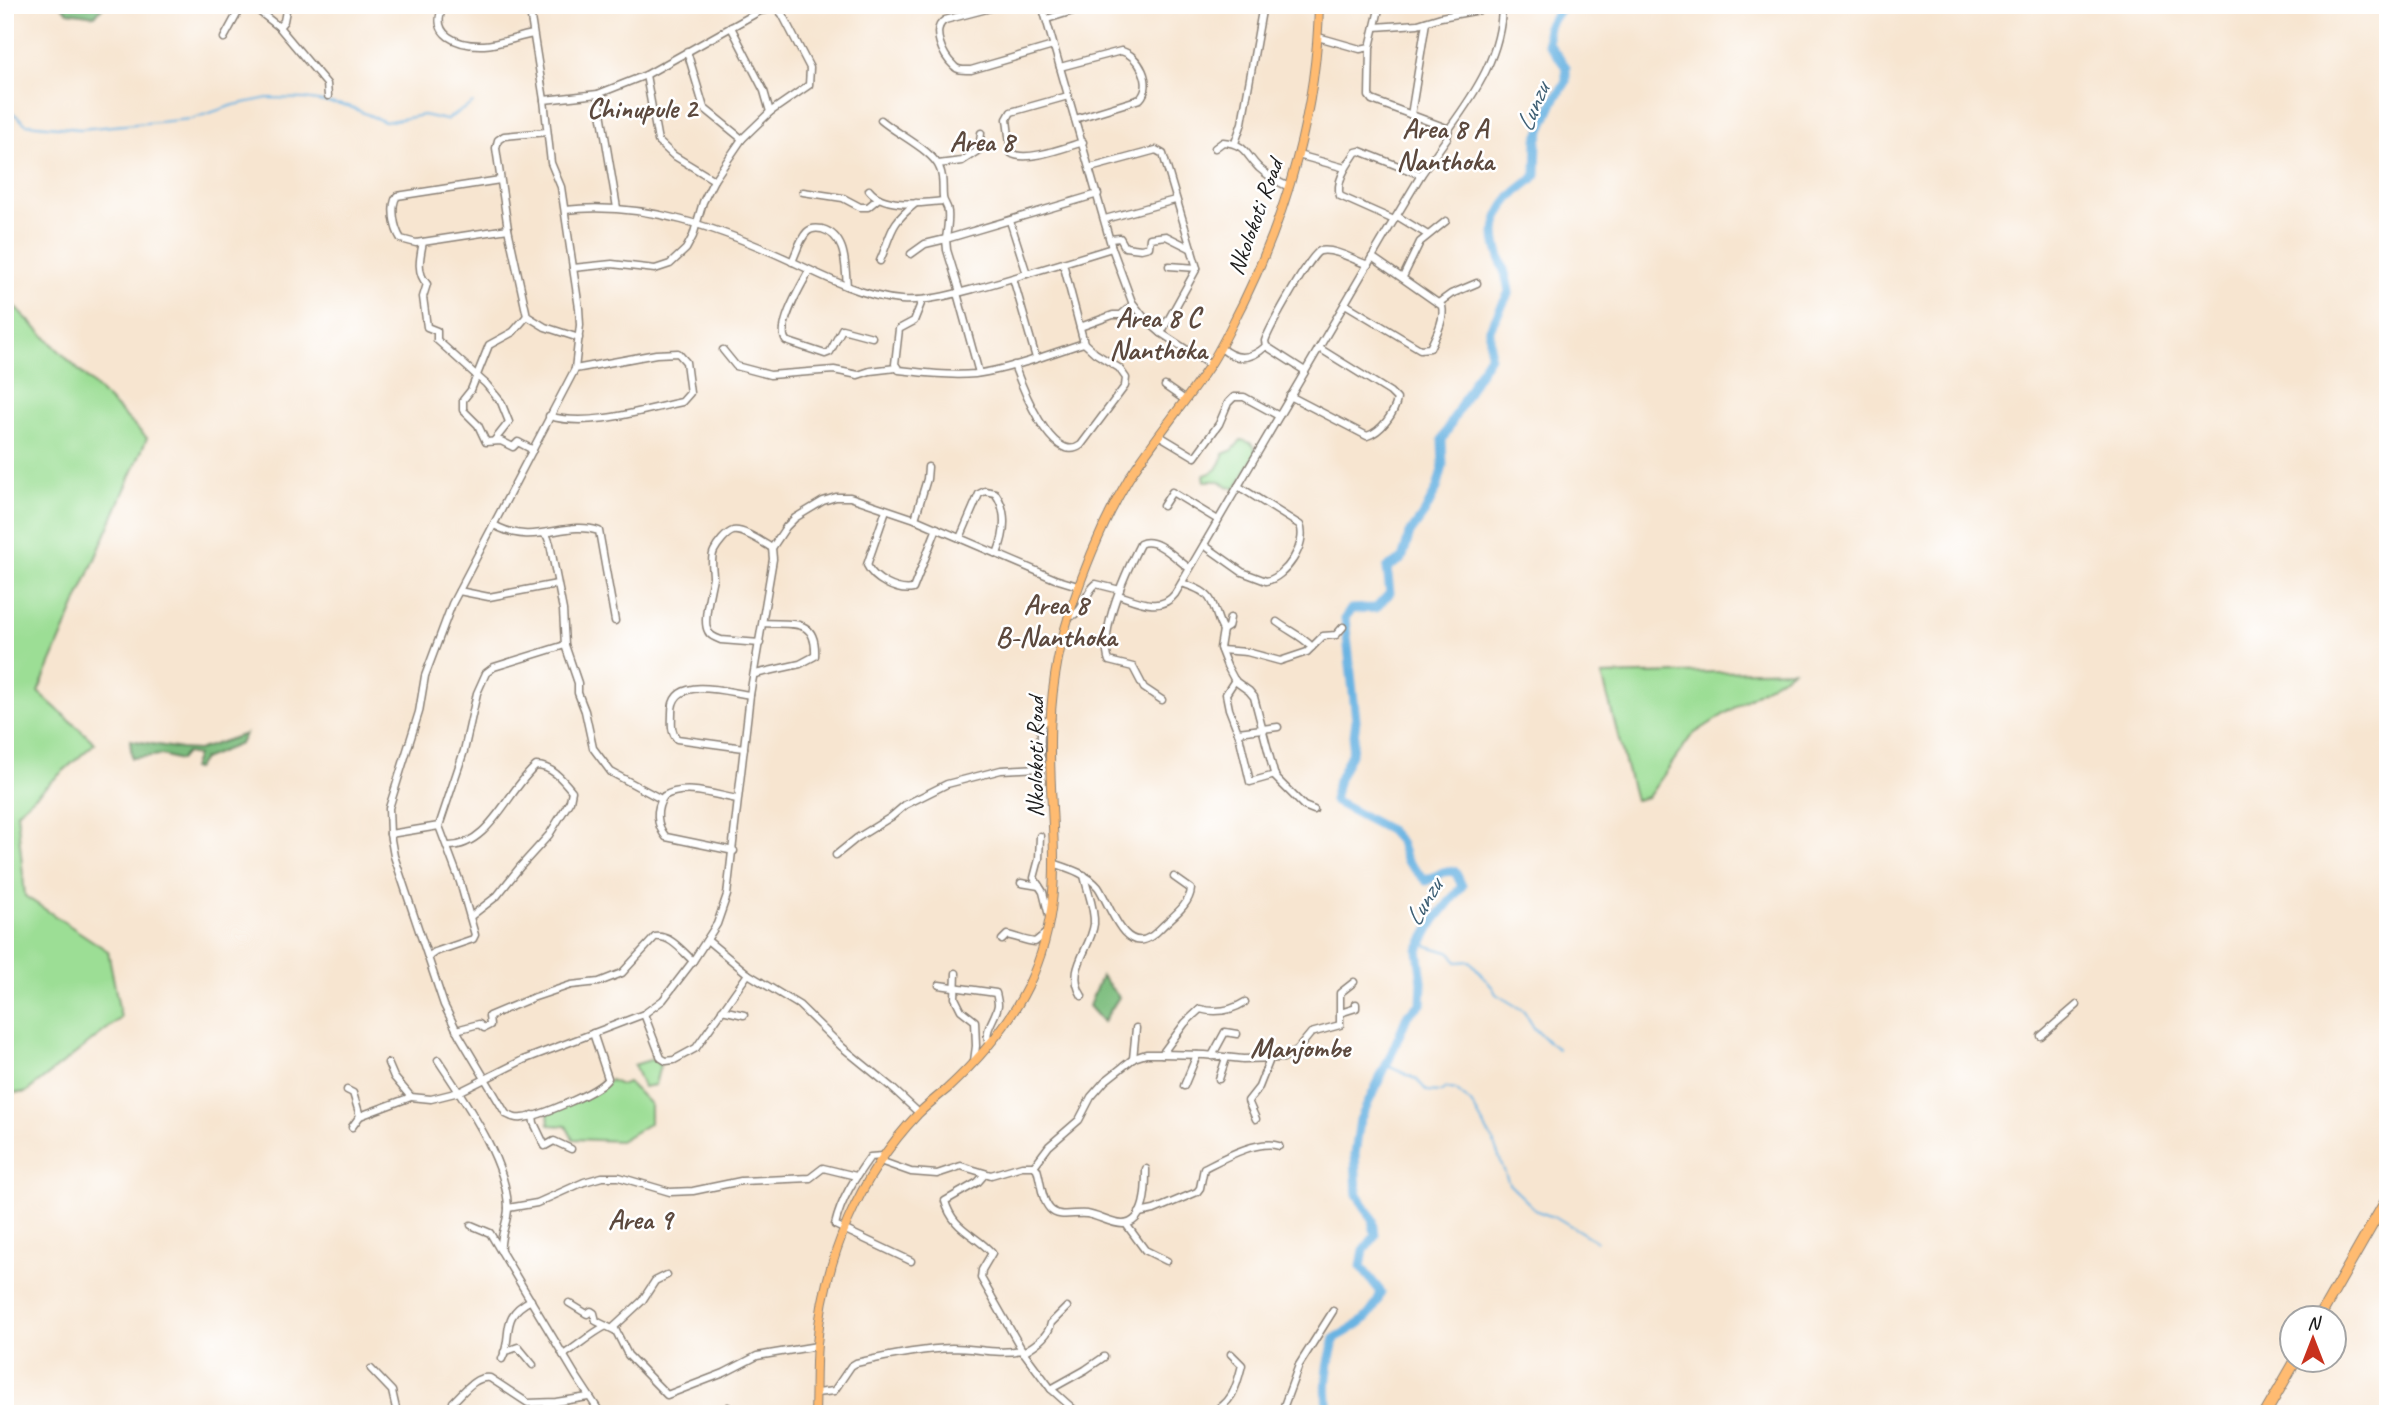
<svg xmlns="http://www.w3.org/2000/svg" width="2393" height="1419" font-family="Caveat,sans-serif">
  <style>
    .green { fill: #9cde95; stroke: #5c7d58; stroke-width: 2 }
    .forest { fill: #7dbd7e; stroke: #4c6c4d; stroke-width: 2 }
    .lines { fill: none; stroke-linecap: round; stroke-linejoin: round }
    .stream { stroke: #69b3e2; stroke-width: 2 }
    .river { stroke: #69b3e2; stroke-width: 9 }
    .minor-casing { stroke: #8a8076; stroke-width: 9 }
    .major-casing { stroke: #8a8076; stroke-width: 10 }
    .highway-casing { stroke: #8a8076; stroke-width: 12 }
    .minor { stroke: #fff; stroke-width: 6 }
    .major { stroke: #ffbb71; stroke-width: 8 }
    .highway { stroke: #ffbb71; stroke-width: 10 }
    .labels { text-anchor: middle; stroke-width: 5; stroke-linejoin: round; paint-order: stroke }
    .street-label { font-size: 24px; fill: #1c1c1c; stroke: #fff }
    .water-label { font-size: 26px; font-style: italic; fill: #3f6075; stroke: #fff }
    .quarter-label { font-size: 28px; font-weight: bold; fill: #5c493e; stroke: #fff }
  </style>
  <rect width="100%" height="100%" fill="#fff"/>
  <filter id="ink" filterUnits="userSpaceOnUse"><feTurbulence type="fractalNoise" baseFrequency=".0143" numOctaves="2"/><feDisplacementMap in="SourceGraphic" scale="14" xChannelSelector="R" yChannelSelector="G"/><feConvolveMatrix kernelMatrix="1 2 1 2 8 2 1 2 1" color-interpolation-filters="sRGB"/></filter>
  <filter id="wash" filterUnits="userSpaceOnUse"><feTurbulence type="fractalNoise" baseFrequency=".00686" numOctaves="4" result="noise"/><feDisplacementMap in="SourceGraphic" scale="28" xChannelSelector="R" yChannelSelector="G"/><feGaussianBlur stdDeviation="1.57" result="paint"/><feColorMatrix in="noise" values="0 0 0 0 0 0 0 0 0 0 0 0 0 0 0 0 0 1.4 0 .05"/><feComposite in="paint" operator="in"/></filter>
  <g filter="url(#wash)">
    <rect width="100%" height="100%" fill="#f7e5d0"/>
    <!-- green -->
    <g class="green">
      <polygon points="5,297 147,438 38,692 95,743 17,812 25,896 108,951 121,1018 25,1093 5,1092"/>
      <path d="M1241 440C1250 442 1255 444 1256 453L1236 488 1227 486 1220 481H1205L1204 475C1214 473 1223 465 1223 454L1233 450Z"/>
      <polygon points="1793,670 1692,735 1648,797 1635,800 1602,675"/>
      <polygon points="653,1059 660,1065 655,1085 643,1087 634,1065"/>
      <polygon points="610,1080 620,1085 628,1082 650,1104 650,1123 620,1141 573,1139 566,1126 549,1125 548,1111 596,1092"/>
    </g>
    <!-- forest -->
    <g class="forest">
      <polygon points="60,5 104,5 95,16 68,12"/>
      <polygon points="245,734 240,744 203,759 196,769 192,768 197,755 186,753 180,760 162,755 132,758 130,740 181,749 198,750"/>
      <polygon points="1101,976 1119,997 1103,1022 1089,1006"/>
    </g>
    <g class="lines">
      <!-- stream -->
      <g class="stream">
        <polyline points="5,106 26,124 80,129 191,119 234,105 268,98 305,99 348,106 385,122 423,115 446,120 473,103"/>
        <polyline points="1421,944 1451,953 1457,962 1470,961 1493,988 1496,994 1524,1011 1534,1028 1548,1042 1558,1049"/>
        <polyline points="1386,1065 1416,1079 1427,1091 1440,1092 1446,1088 1456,1090 1471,1103 1493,1141 1509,1184 1537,1211 1561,1220 1596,1241"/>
      </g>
      <!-- river -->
      <g class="river">
        <path d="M1476 378 1490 356V329L1509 292C1504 253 1479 234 1511 197 1519 188 1529 183 1536 175L1537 140 1554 100 1566 82V67L1548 43V26L1563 5"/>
        <path d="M1329 1414C1323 1388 1328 1363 1335 1338 1357 1326 1373 1318 1381 1292L1361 1267 1364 1250 1375 1236 1373 1220 1357 1194 1355 1154 1360 1120 1390 1057 1408 1014 1421 1004 1422 982 1418 950 1434 921 1462 886 1455 871 1443 872 1426 881 1406 860 1400 842 1389 830 1334 801 1338 781 1352 752 1356 720 1345 618 1351 609 1376 608 1390 593 1387 568 1402 559 1410 533 1425 512 1437 488 1443 466 1442 440 1475 379"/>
      </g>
    </g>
  </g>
  <g filter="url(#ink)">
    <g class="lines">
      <defs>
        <g id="minor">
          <polyline points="251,5 279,27 305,58 327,84 328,96"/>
          <path d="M444 5C428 35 458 46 484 45 500 44 517 37 533 34"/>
          <path d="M529 5 544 100 551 163 561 187 579 308 580 325 575 369 452 604 425 676 419 712 389 808 390 834 394 856 444 1005 459 1035 506 1114C512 1117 516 1119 522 1118 538 1117 602 1091 608 1078L593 1033"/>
          <path d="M1002 5 945 20C930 29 943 56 954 66 958 71 964 70 971 70L1053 46"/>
          <polyline points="1042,5 1112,248 1132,302 1146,320 1161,333 1210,365"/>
          <polyline points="1380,5 1370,47 1369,96 1372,100 1449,129"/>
          <polyline points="1047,19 1092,5"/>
          <polyline points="279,27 284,21 287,5"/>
          <polyline points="731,27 764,91 770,112"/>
          <polyline points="1375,27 1418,24 1441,17 1502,6"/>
          <polyline points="1318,37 1360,49 1370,47"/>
          <polyline points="224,38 242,5"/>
          <polyline points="687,51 704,108 742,139"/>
          <path d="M1060 67 1121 51C1139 55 1154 84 1140 99L1075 119"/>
          <polyline points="646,75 658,141 673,155 714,180"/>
          <polyline points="598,94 617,208"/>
          <path d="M1068 96 1011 112 1007 119 1011 153C1025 163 1066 147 1083 142"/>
          <polyline points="544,100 598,94 646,75 760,11 776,8 782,14 810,68 809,85 770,112 742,139 714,180 703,202 693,236 686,249 670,264 655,269 612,264 573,268"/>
          <polyline points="1411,115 1426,22"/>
          <path d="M881 120C897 134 934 151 940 169 944 179 942 187 943 197 943 203 948 205 948 212 949 221 947 230 946 239L925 244 911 254"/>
          <polyline points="547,132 504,136 498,140 496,148 508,229 527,316 545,327 579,338"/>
          <polyline points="1235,143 1242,123 1263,5"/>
          <path d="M1215 148 1223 142C1246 144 1245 154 1259 168 1268 176 1278 182 1289 187"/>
          <polyline points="1298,155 1345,168"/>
          <polyline points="938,164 962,161 979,150 981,133"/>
          <polyline points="1090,168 1156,150 1163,154 1197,268 1161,333"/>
          <path d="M500 180 397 196C390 206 394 228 401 239L416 243 508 229"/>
          <path d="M869 190C884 209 922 203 943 201"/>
          <polyline points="803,192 843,198 860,207 868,207 879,198"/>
          <path d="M565 210C644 201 720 228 791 261 824 277 864 297 901 300 929 302 957 293 985 286 1027 274 1070 261 1112 248"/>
          <polyline points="1397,216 1428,235"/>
          <polyline points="1105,219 1175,200"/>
          <path d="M1394 220 1340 196C1335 181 1348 164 1356 152L1360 151 1421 175"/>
          <polyline points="1010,221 1027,274"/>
          <polyline points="1110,239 1120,238 1125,247 1141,249 1149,247 1150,238 1166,236 1192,249"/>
          <path d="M423 242C420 257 416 273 427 284L423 297 427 327 437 331V340L486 384 501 402 509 422 494 441"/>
          <path d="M880 261C893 230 889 225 916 203"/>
          <path d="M792 262C796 253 800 239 807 232 811 228 817 228 822 229 847 236 845 266 847 286"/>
          <polyline points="1169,266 1197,268"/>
          <path d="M809 271C801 286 776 327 786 341L825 354 830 352 842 329 872 337"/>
          <polyline points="1403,277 1420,242 1446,221"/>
          <polyline points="1013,278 1036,358"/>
          <polyline points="960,292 947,250 946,239 1098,194"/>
          <polyline points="957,293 979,373"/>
          <path d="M922 301 914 321 899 329 895 364 899 370C924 373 950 376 975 374 1012 369 1049 354 1084 343"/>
          <polyline points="1440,302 1451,294 1477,283"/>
          <path d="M1345 304 1420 349 1430 348C1436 335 1445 320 1442 306L1372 257"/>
          <polyline points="527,316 513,332 489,345 471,390 463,400 463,410 478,425 486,442 501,441 513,447 518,442 533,450"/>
          <polyline points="1080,327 1113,315 1121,315 1133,304"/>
          <path d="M1221 348C1236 361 1251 360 1266 346"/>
          <polyline points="723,350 736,366 770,375 834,370 858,375 870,371 896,368"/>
          <path d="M1014 365C1021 384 1052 467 1081 445L1125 386 1126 378 1119 368 1095 353 1084 343 1063 263"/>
          <path d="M1305 371 1266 346 1265 341C1269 329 1311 253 1320 251 1334 248 1354 260 1368 265"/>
          <polyline points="1165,386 1185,400"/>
          <path d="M1290 396 1367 436C1381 432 1395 413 1397 399L1390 392 1319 348"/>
          <path d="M549 416C589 428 642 410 682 402L690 393 686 362 678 353 656 354 575 369"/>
          <polyline points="1160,436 1195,457 1219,424 1228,403 1234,397 1244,397 1279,416"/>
          <polyline points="1163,506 1172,492 1218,520"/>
          <path d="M886 510 867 565C874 580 897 592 913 589L937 528"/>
          <polyline points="915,519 927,479 928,467"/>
          <path d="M494 525C535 548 564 519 599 531L615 621"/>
          <polyline points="544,534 547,536 550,544 563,610 565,645 578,683 578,693 585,711 593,748 611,772 661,799"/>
          <path d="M960 538 979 494 985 491 995 493C1008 511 1005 534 997 554"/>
          <path d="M1204 545 1242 572 1266 581C1285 578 1308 544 1300 525L1238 486"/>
          <path d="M1182 583C1189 586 1198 588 1204 593 1215 600 1216 619 1223 630L1220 648 1227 666 1235 681 1249 691 1254 697 1275 777 1304 806 1314 810"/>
          <polyline points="459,591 489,597 557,584"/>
          <path d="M1119 595C1137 601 1161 613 1175 594L1382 240 1421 175 1447 138 1449 129C1476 92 1502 53 1502 5"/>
          <path d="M1068 618C1087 610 1082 596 1096 584L1120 590"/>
          <path d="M1277 622C1289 631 1302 636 1312 647"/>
          <polyline points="1223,630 1228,627 1230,618"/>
          <path d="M760 643 721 640C716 638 710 636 708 631 702 621 711 590 713 577 713 568 710 559 714 551 717 545 726 533 733 531 744 529 763 543 772 548"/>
          <polyline points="1221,650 1247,652 1280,661 1307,652 1323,636 1336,635 1343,627"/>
          <path d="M755 674 800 664 815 656C817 617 792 625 763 623"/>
          <polyline points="1235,680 1226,694 1229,709 1239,735 1250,782 1275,775"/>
          <path d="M1162 700 1144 688 1133 667 1109 661C1098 631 1126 572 1140 544 1156 536 1176 559 1189 568"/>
          <polyline points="1238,732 1278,727"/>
          <path d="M744 748 677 739C670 731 672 722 672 713 671 674 726 692 750 695"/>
          <polyline points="1039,800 1041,732 1043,722 1051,719"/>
          <polyline points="390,834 439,826"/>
          <polyline points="1040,836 1039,859 1034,878 1043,892 1049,916"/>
          <path d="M447 846C489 848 508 789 536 766 552 766 563 780 572 791L570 801 549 835 520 867 497 896 470 917"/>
          <path d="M734 851 666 837C656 825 655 809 664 796 685 784 715 795 737 799"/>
          <polyline points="836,855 857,838 891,817 905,805 947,784 1001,770 1039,768"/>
          <path d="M1056 864C1071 869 1087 874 1098 887 1109 902 1123 954 1150 937 1156 934 1161 927 1166 923 1176 914 1190 903 1191 889L1174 877"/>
          <polyline points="1021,883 1039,886"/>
          <polyline points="707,940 748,974 799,1005 842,1047 891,1087 919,1113"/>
          <path d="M1002 940 1007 935C1017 937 1025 941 1035 942L1046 933"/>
          <polyline points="428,957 435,952 473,939 475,935 460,882 439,826 464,751 477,693 486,673 494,667 565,645"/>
          <polyline points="956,973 955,998 961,1010 975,1021 976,1046 974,1061"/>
          <path d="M939 985 996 993C997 997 998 1001 998 1005 996 1019 983 1029 989 1044"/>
          <path d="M1082 996C1065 970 1091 949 1094 924 1095 908 1087 891 1084 875"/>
          <polyline points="722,1010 744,1015"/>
          <polyline points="1340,1013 1356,1008 1356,1004"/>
          <polyline points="644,1014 661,1058 666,1061 674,1060 696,1048 748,974"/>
          <path d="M456 1030 479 1024 484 1028 490 1025 489 1016 532 998 571 985 599 982 622 973 655 937C671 935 682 951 693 961"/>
          <polyline points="2041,1036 2077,1005"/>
          <path d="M1162 1054 1185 1023 1200 1009C1215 1013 1231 1011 1245 1002"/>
          <polyline points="1212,1056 1225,1032 1237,1034"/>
          <polyline points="1133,1059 1136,1028"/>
          <path d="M438 1060C464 1100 507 1160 508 1208 508 1223 499 1236 501 1251L576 1376 601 1414"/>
          <polyline points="388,1063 394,1077 411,1097 431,1099 459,1092 523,1060 644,1014 663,1000 693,961 717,924 727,895 750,695 773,559 772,548 786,527 795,518 823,501 836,497 850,497 915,519 1055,579 1078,586"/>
          <polyline points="1219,1079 1226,1058"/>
          <polyline points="1184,1086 1197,1055"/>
          <polyline points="347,1090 353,1093 360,1116 352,1127"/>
          <polyline points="533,1115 534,1123 545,1146 554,1141 571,1149"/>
          <polyline points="360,1116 411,1097"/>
          <polyline points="1256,1119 1248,1101 1259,1087 1270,1059"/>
          <path d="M883 1156 870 1157C855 1178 841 1199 835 1225L911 1261"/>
          <path d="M880 1161 911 1172 937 1174 961 1166 991 1175 1022 1166H1034L1037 1169C1041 1181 1041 1199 1050 1209 1059 1219 1075 1212 1087 1214 1099 1216 1111 1224 1123 1224 1147 1223 1146 1185 1146 1169"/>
          <polyline points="1034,1166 1049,1146 1079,1120 1091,1097 1105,1081 1134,1058 1146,1054 1161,1054 1205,1055 1243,1059 1283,1058 1297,1050 1311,1033 1340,1025 1340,993 1354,982"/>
          <path d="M985 1174 978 1182 945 1201C953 1230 974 1233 992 1253L982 1270 981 1278 1022 1350"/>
          <polyline points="508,1208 537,1203 584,1182 602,1177 619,1177 670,1192 693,1191 741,1181 810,1178 823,1168 856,1176"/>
          <path d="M1139 1213 1154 1210 1197 1192 1200 1188 1204 1168C1224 1158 1258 1139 1279 1146"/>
          <polyline points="1126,1224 1145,1250 1167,1261"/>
          <polyline points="471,1225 490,1233 500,1250"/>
          <polyline points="667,1275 655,1281 642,1301 614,1327 628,1355 667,1395 724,1373 757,1356 817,1346"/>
          <polyline points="569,1303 587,1314 591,1311 594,1313 596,1321 614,1330"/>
          <polyline points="504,1352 518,1347 533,1365"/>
          <path d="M1023 1352C1034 1346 1049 1336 1051 1323L1067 1307"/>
          <path d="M563 1355C578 1346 590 1334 606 1326"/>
          <path d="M502 1359C514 1335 498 1317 531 1300"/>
          <polyline points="371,1369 392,1391 397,1413 400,1414"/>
          <polyline points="1051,1389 1085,1370 1104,1357"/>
          <path d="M816 1393 834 1391 851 1366 856 1363C887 1356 920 1349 952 1348 978 1348 996 1355 1022 1350L1051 1389 1079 1414"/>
          <path d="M453 1402C464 1392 474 1376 490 1378L528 1403 556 1402 588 1397"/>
          <polyline points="726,1414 728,1407"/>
          <polyline points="1150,1414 1157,1411"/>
          <path d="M1209 1414C1232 1404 1236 1389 1242 1365L1231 1354"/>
          <polyline points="1281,1414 1299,1365 1333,1311"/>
        </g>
        <path id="major" d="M815 1414C816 1391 815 1367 817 1344 824 1259 859 1176 918 1114 927 1105 937 1097 947 1089 978 1060 1009 1025 1028 986 1069 901 1049 831 1050 742 1050 700 1057 653 1070 612 1085 566 1104 520 1129 478 1154 439 1185 403 1210 365 1223 345 1232 324 1243 303 1288 211 1317 108 1319 5"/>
        <g id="highway">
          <polyline points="2319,1318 2388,1197"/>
          <polyline points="2265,1414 2296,1360"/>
        </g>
      </defs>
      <!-- minor casing -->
      <use href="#minor" class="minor-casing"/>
      <!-- major casing -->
      <use href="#major" class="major-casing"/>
      <!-- highway casing -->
      <use href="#highway" class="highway-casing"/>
      <!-- minor -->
      <use href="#minor" class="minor"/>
      <!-- major -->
      <use href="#major" class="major"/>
      <!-- highway -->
      <use href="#highway" class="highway"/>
    </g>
  </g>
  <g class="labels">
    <!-- street labels -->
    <g class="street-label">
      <text transform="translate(1255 217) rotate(-70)" y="8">Nkolokoti Road</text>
      <text transform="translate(1035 757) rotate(-90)" y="8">Nkolokoti Road</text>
    </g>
    <!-- water labels -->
    <g class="water-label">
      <text transform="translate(1532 107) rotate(-67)" y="9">Lunzu</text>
      <text transform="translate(1423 902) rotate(-59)" y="9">Lunzu</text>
    </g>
    <!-- quarter labels -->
    <g class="quarter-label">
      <text x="642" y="118">Chinupule 2</text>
      <text x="1445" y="138">Area 8 A<tspan x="1445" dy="32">Nanthoka</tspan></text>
      <text x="982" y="151">Area 8</text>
      <text x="1158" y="327">Area 8 C<tspan x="1158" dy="32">Nanthoka</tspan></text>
      <text x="1056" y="614">Area 8<tspan x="1056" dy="32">B-Nanthoka</tspan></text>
      <text x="1300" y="1057">Manjombe</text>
      <text x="640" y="1229">Area 9</text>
    </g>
  </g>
  <!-- margin -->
  <rect width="2393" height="1419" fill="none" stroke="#fff" stroke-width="28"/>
  <!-- north arrow -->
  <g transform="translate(2313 1339)"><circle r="33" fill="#ffffff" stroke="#a4a4a4" stroke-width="2"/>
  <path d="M0-5L12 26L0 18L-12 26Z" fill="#c8321e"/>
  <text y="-10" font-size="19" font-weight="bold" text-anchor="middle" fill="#1c1c1c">N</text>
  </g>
</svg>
